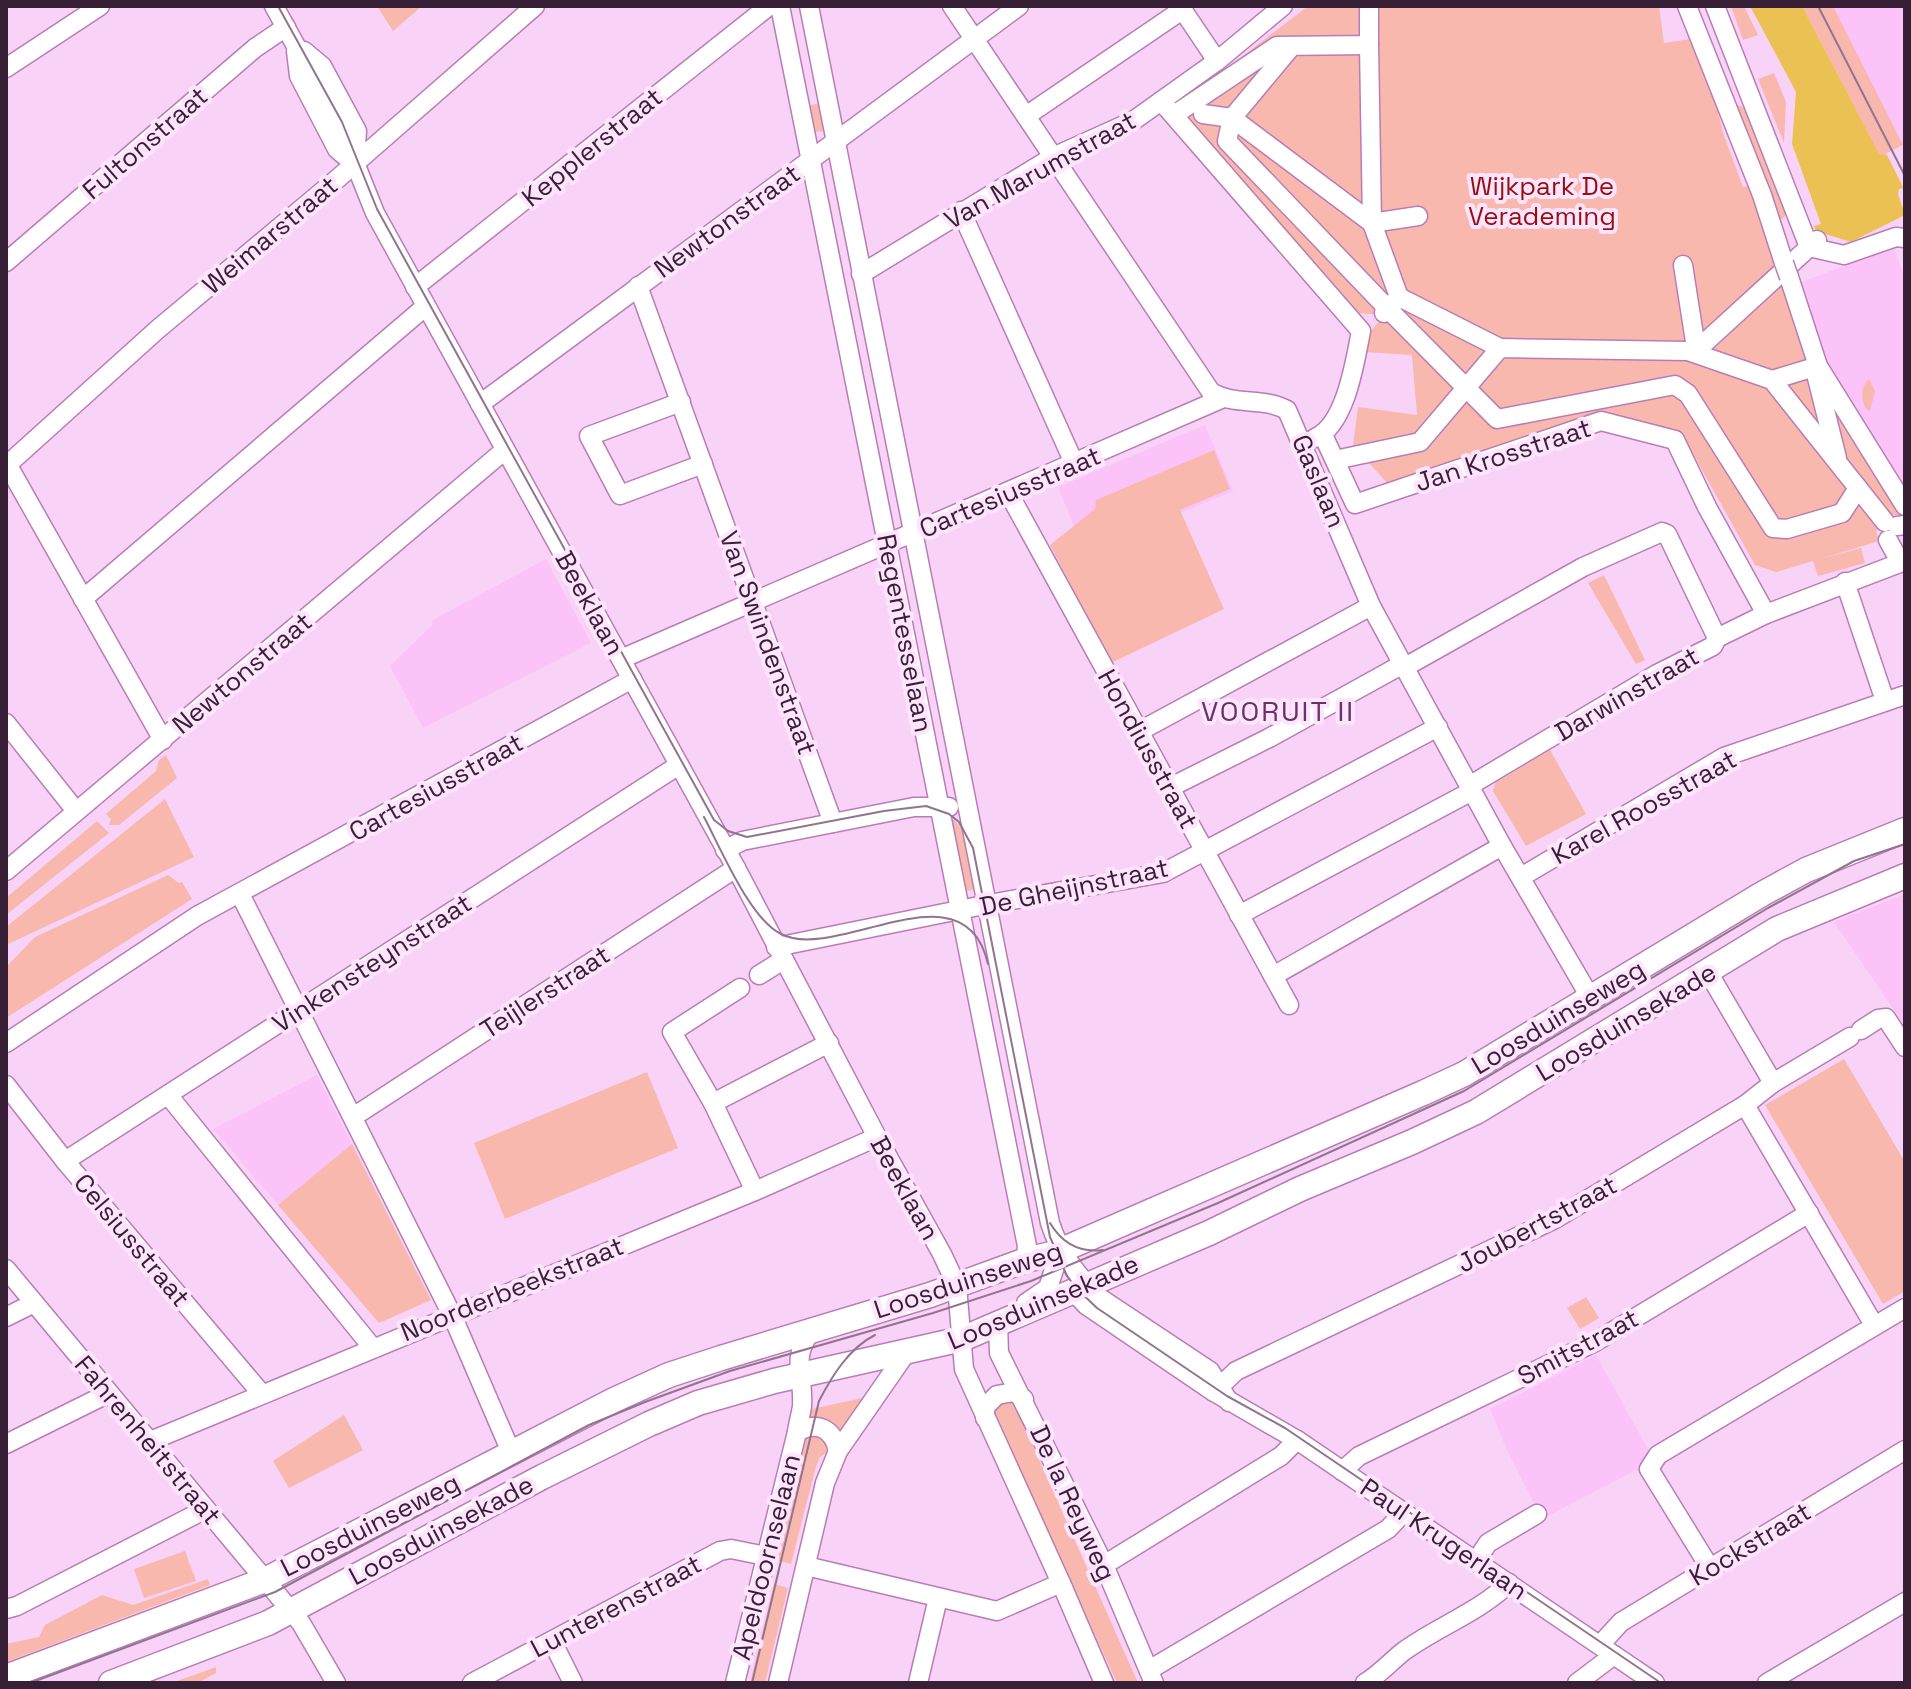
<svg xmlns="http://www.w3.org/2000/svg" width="1911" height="1689" font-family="'Space Grotesk',sans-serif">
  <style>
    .built { fill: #fcc3f8 }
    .green { fill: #f9b8ae }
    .water { fill: #ebc154 }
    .pier { fill: #f9d2f7 }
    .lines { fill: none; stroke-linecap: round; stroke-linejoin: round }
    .minor-casing { stroke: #b97db6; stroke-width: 21 }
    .major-casing { stroke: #b97db6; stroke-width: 27 }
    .minor { stroke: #fff; stroke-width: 18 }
    .major { stroke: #fff; stroke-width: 24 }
    .tram { stroke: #927390; stroke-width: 2 }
    .minor-bridge-casing { stroke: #b97db6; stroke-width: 21; stroke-linecap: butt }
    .minor-bridge { stroke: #fff; stroke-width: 18 }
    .labels { text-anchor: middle; stroke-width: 8; stroke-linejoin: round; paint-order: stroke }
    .street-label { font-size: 26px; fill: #371f36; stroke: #ffe4fd }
    .park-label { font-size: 26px; fill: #94100e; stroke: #ffe4fd }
    .neighbourhood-label { font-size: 28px; letter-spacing: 2px; fill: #683267; stroke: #ffe4fd }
  </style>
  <rect width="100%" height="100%" fill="#f9d2f7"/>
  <!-- built -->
  <g class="built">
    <polygon points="1833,6 1905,6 1905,149 1903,145"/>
    <polygon points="1894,247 1905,280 1905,494 1820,360 1797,284"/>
    <polygon points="1205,425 1233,491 1085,553 1058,487"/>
    <polygon points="546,559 591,643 423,728 390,666 433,624 431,621"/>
    <polygon points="1905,894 1905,1026 1834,922"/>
    <polygon points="317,1075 352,1144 278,1205 213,1129"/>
    <polygon points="1596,1355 1649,1451 1638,1469 1542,1519 1507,1450 1490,1409"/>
  </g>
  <!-- green -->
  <g class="green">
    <polygon points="377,6 422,6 393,31"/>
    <polygon points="1308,6 1659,6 1664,43 1697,38 1705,56 1723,133 1743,187 1755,185 1809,361 1904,515 1888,515 1885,528 1876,530 1879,541 1820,559 1861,548 1865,563 1818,576 1813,561 1776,572 1755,565 1682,434 1599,416 1387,483 1353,445 1358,407 1417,415 1412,355 1365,352 1368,334 1385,315 1356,313 1172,103 1235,62"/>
    <polygon points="1731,6 1744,6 1758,35 1743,40"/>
    <polygon points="1802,6 1833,6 1903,145 1887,153 1888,156 1879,155"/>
    <polygon points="1774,73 1786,102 1784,143 1758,79"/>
    <polygon points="822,103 825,131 814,132 805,106"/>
    <polygon points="1734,103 1755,113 1791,211 1777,223"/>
    <path d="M1869 379 1875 391 1870 411 1866 409C1861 400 1860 387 1869 379Z"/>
    <polygon points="1214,450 1230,489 1180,510 1224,609 1111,663 1050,545 1095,509 1096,500"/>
    <polygon points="1604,575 1645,660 1636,664 1588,583"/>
    <polygon points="1550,750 1586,814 1526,846 1493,791 1495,783"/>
    <polygon points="166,755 177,778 119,825 109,825 111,819 106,814 156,771 159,760"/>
    <polygon points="165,799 194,857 6,945 6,927"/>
    <polygon points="946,819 953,819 965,832 979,889 960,892"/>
    <polygon points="97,821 109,833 6,915 6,898"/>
    <polygon points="168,875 179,883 182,882 192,899 6,1018 6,967 35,937"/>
    <polygon points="1844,1059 1905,1162 1905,1291 1883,1304 1765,1105"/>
    <polygon points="647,1072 678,1148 505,1219 474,1143"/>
    <polygon points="352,1144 431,1300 379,1323 278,1205"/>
    <polygon points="1586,1297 1599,1318 1580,1329 1567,1308"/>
    <polygon points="867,1397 843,1431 825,1419 807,1418 807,1410"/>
    <polygon points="1009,1401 1014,1403 1138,1683 1117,1683 992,1410 1000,1403"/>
    <polygon points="344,1415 363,1450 289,1488 273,1461"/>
    <polygon points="806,1434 826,1435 829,1451 819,1458 815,1470 791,1564 776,1560 800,1463 802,1442"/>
    <polygon points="185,1551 196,1581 144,1598 134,1569"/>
    <polygon points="208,1579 210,1585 6,1662 6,1644 39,1637 45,1625 102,1595 133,1605"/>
    <polygon points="774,1584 788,1588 765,1683 750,1683"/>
    <polygon points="216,1667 216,1673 198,1683 172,1683"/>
  </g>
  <!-- water -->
  <polygon class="water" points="1750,6 1802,6 1879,154 1888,156 1905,188 1899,189 1898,194 1905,215 1851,242 1816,231 1814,226 1821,224 1792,144 1796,92"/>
  <!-- pier -->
  <polygon class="pier" points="1905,148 1905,191 1886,153"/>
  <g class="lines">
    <defs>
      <g id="minor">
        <polyline points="274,6 341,128 375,213 736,868 877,1137 942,1254 957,1286 964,1369 1061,1583 1104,1683"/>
        <polyline points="780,6 1027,1246 1026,1260"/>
        <path d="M809 6 1050 1223C1060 1254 1077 1275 1100 1298L1210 1371 1229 1402"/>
        <path d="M952 6 1211 392C1234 406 1264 397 1287 410L1371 606 1502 846 1590 997"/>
        <polyline points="1180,6 1217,61"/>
        <polyline points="1687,6 1762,195 1784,263"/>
        <polyline points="1715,6 1809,247 1844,255 1896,237 1905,238"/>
        <polyline points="1369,45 1372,223 1399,297 1384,313"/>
        <polyline points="1292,46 1232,118 1372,223 1418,216"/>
        <polyline points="296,51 299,76 337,149 345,156"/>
        <polyline points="304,51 322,66 357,131 355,159"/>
        <polyline points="6,68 100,6"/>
        <path d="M1161 101 1361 331C1355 361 1346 425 1315 438"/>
        <polyline points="1203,114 1232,118 1227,141 1388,309 1497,419 1675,385 1688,394 1773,528 1787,529 1842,513 1858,488"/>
        <polyline points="1174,115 1277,46 1369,45 1369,6"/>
        <polyline points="1026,116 1182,10"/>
        <polyline points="961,211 1074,463"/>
        <polyline points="6,262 255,48 286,27"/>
        <polyline points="1683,265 1696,348"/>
        <polyline points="861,274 1053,157 1133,121 1217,61 1283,6"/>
        <polyline points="1789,277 1818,366 1905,506"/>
        <polyline points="638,286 833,823"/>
        <polyline points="415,287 769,6"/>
        <polyline points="1399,297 1500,348"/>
        <polyline points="1688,351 1700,347 1817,240"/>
        <polyline points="1816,374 1837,458"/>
        <polyline points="1772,380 1818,366"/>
        <polyline points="681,402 589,436 620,495 703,464"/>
        <polyline points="480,404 1019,6"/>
        <polyline points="1323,435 1355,504 1601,421 1675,440 1707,507 1766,614"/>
        <polyline points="1335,460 1420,442 1500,348 1688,351 1772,380 1885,522"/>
        <polyline points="6,462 163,740"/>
        <polyline points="6,466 158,329 336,180 535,6"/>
        <polyline points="1008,492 1289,1005"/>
        <polyline points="1897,526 1905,525"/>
        <polyline points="1888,540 1900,562"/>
        <polyline points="1845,582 1885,701"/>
        <polyline points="83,599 426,306"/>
        <polyline points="1717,638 1766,614 1905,561"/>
        <polyline points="621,659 1221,399"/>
        <polyline points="1405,667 1583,567 1662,532 1667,534 1717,638 1713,646 1657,674 1469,786"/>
        <polyline points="6,723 76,811"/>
        <polyline points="1138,732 1371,606"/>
        <polyline points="1169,788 1269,738 1403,664"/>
        <polyline points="725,850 742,841 914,807 949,807"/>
        <polyline points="6,871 505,450"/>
        <polyline points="1521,877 1724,757 1905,695"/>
        <polyline points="240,894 452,1315 511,1452"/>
        <polyline points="1239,915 1472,791"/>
        <polyline points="776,947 984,905 1163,873 1438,727"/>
        <polyline points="1708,972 1773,1083"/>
        <polyline points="759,975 783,960"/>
        <polyline points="1273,976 1502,846"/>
        <polyline points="740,988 672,1032 713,1103 755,1191"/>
        <polyline points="1861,1030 1878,1019 1886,1018 1905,1047"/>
        <polyline points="6,1043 197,916 632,679"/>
        <polyline points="6,1085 65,1161 261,1393"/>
        <polyline points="168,1095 372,1347"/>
        <polyline points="713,1103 829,1043"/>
        <polyline points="1745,1105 1874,1325"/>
        <polyline points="353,1117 736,868"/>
        <polyline points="65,1161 679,765"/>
        <polyline points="6,1269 301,1623 336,1683"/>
        <polyline points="1073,1291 1086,1305 1214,1392 1297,1440 1655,1683"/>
        <polyline points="1026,1303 1048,1288 1060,1251"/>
        <polyline points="6,1317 34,1303"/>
        <polyline points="998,1324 999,1353 1104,1565 1154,1683"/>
        <polyline points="1214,1392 1236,1371 1555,1219 1745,1105 1773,1083 1850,1037"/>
        <polyline points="985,1418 985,1407 997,1395 1014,1392 1024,1399"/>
        <path d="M797 1432C817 1421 833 1428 838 1451"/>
        <polyline points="148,1442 755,1191 877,1137"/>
        <polyline points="6,1444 109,1393"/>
        <polyline points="1342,1471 1359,1456 1595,1342 1809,1213"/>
        <polyline points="1476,1561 1488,1543 1537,1514"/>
        <polyline points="1104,1565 1281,1456 1297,1440"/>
        <polyline points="806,1566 997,1611 1061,1583"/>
        <polyline points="1710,1568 1649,1469 1658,1455 1905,1308"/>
        <polyline points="6,1609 17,1606 204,1510"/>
        <polyline points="552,1641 573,1683"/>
        <polyline points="1600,1645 1621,1622 1905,1450"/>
        <polyline points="1149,1670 1388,1529 1404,1512"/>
        <polyline points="472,1683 720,1551 731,1549 765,1556"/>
        <path d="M735 1683 797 1432C798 1423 801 1414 802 1406 804 1374 790 1358 812 1330"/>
        <polyline points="778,1683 825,1483 838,1451 906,1353"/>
        <polyline points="918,1683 938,1598"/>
        <path d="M1365 1683C1380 1674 1390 1662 1404 1651 1437 1627 1479 1612 1509 1583"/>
        <polyline points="1577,1683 1614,1655"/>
        <polyline points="1767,1683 1905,1602"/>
      </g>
      <g id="major">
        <polyline points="6,1677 265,1580 614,1400 669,1375 721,1358 930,1295 1026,1260 1055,1253 1423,1093 1464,1074 1762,894 1806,870 1905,830"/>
        <polyline points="111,1683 268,1623 542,1477 649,1424 698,1403 774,1381 962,1339 1209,1233 1300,1189 1412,1142 1476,1112 1777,929 1905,876"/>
      </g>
    </defs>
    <!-- minor casing -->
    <use href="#minor" class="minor-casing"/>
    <!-- major casing -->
    <use href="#major" class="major-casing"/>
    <!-- minor -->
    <use href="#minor" class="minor"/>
    <!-- major -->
    <use href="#major" class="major"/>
    <!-- tram -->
    <g class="tram">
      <polyline points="278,6 342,122 377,209 714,820 728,831 747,837 884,811 926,806 949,814 959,822 973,848 1050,1237 1067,1276 1077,1289 1097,1308 1227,1396 1285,1428 1661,1683"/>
      <polyline points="1818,6 1905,176"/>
      <path d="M704 817C721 849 750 919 781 934 837 963 965 861 988 964"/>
      <path d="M1050 1223C1062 1243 1079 1253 1103 1250"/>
      <polyline points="30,1683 275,1592 589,1425 645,1402 730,1371 933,1313 1031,1281 1218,1203 1464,1091 1768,908 1854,861 1905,844"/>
      <path d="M752 1683 819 1401C832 1376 849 1348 875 1335"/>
    </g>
    <defs>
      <polyline id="minor-bridge" points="1784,263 1789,277"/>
    </defs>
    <!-- minor-bridge casing -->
    <use href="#minor-bridge" class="minor-bridge-casing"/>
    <!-- minor-bridge -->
    <use href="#minor-bridge" class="minor-bridge"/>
  </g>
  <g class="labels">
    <!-- street labels -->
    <g class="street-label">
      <text transform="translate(145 143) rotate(-41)" y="9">Fultonstraat</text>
      <text transform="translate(592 147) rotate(-39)" y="9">Kepplerstraat</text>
      <text transform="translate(1040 170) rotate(-29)" y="9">Van Marumstraat</text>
      <text transform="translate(727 221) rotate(-36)" y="9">Newtonstraat</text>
      <text transform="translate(270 235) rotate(-40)" y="9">Weimarstraat</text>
      <text transform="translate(1503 455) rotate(-18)" y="9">Jan Krosstraat</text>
      <text transform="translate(1319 481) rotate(67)" y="9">Gaslaan</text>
      <text transform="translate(1010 492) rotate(-23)" y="9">Cartesiusstraat</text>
      <text transform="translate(590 603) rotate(61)" y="9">Beeklaan</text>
      <text transform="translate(905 633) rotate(79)" y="9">Regentesselaan</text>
      <text transform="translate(768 643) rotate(70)" y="9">Van Swindenstraat</text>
      <text transform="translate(242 673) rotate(-40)" y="9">Newtonstraat</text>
      <text transform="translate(1627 694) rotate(-30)" y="9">Darwinstraat</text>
      <text transform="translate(1148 749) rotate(61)" y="9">Hondiusstraat</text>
      <text transform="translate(436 787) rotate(-29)" y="9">Cartesiusstraat</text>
      <text transform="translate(1644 807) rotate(-29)" y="9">Karel Roosstraat</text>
      <text transform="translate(1074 887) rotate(-12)" y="9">De Gheijnstraat</text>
      <text transform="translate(372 963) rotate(-33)" y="9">Vinkensteynstraat</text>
      <text transform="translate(545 992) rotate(-33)" y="9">Teijlerstraat</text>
      <text transform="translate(1558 1017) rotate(-31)" y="9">Loosduinseweg</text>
      <text transform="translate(1626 1022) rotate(-31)" y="9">Loosduinsekade</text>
      <text transform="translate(905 1188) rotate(61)" y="9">Beeklaan</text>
      <text transform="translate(1537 1224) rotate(-28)" y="9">Joubertstraat</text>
      <text transform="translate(132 1240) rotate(50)" y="9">Celsiusstraat</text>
      <text transform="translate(968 1280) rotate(-18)" y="9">Loosduinseweg</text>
      <text transform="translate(512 1289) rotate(-22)" y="9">Noorderbeekstraat</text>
      <text transform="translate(1043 1302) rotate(-23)" y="9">Loosduinsekade</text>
      <text transform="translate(1578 1347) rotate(-28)" y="9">Smitstraat</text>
      <text transform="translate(148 1440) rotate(50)" y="9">Fahrenheitstraat</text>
      <text transform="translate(1073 1503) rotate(65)" y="9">De la Reyweg</text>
      <text transform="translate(370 1525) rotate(-27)" y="9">Loosduinseweg</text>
      <text transform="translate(441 1530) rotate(-28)" y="9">Loosduinsekade</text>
      <text transform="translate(1444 1539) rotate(34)" y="9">Paul Krugerlaan</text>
      <text transform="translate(1750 1544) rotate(-31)" y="9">Kockstraat</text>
      <text transform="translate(766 1557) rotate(-76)" y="9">Apeldoornselaan</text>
      <text transform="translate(616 1606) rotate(-28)" y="9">Lunterenstraat</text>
    </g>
    <!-- park labels -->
    <g class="park-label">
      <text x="1542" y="195">Wijkpark De<tspan x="1542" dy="30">Verademing</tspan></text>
    </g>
    <!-- neighbourhood labels -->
    <g class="neighbourhood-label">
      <text x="1278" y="721">VOORUIT II</text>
    </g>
  </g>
  <!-- border -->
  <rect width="1911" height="1689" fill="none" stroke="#371f36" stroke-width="16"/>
</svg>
